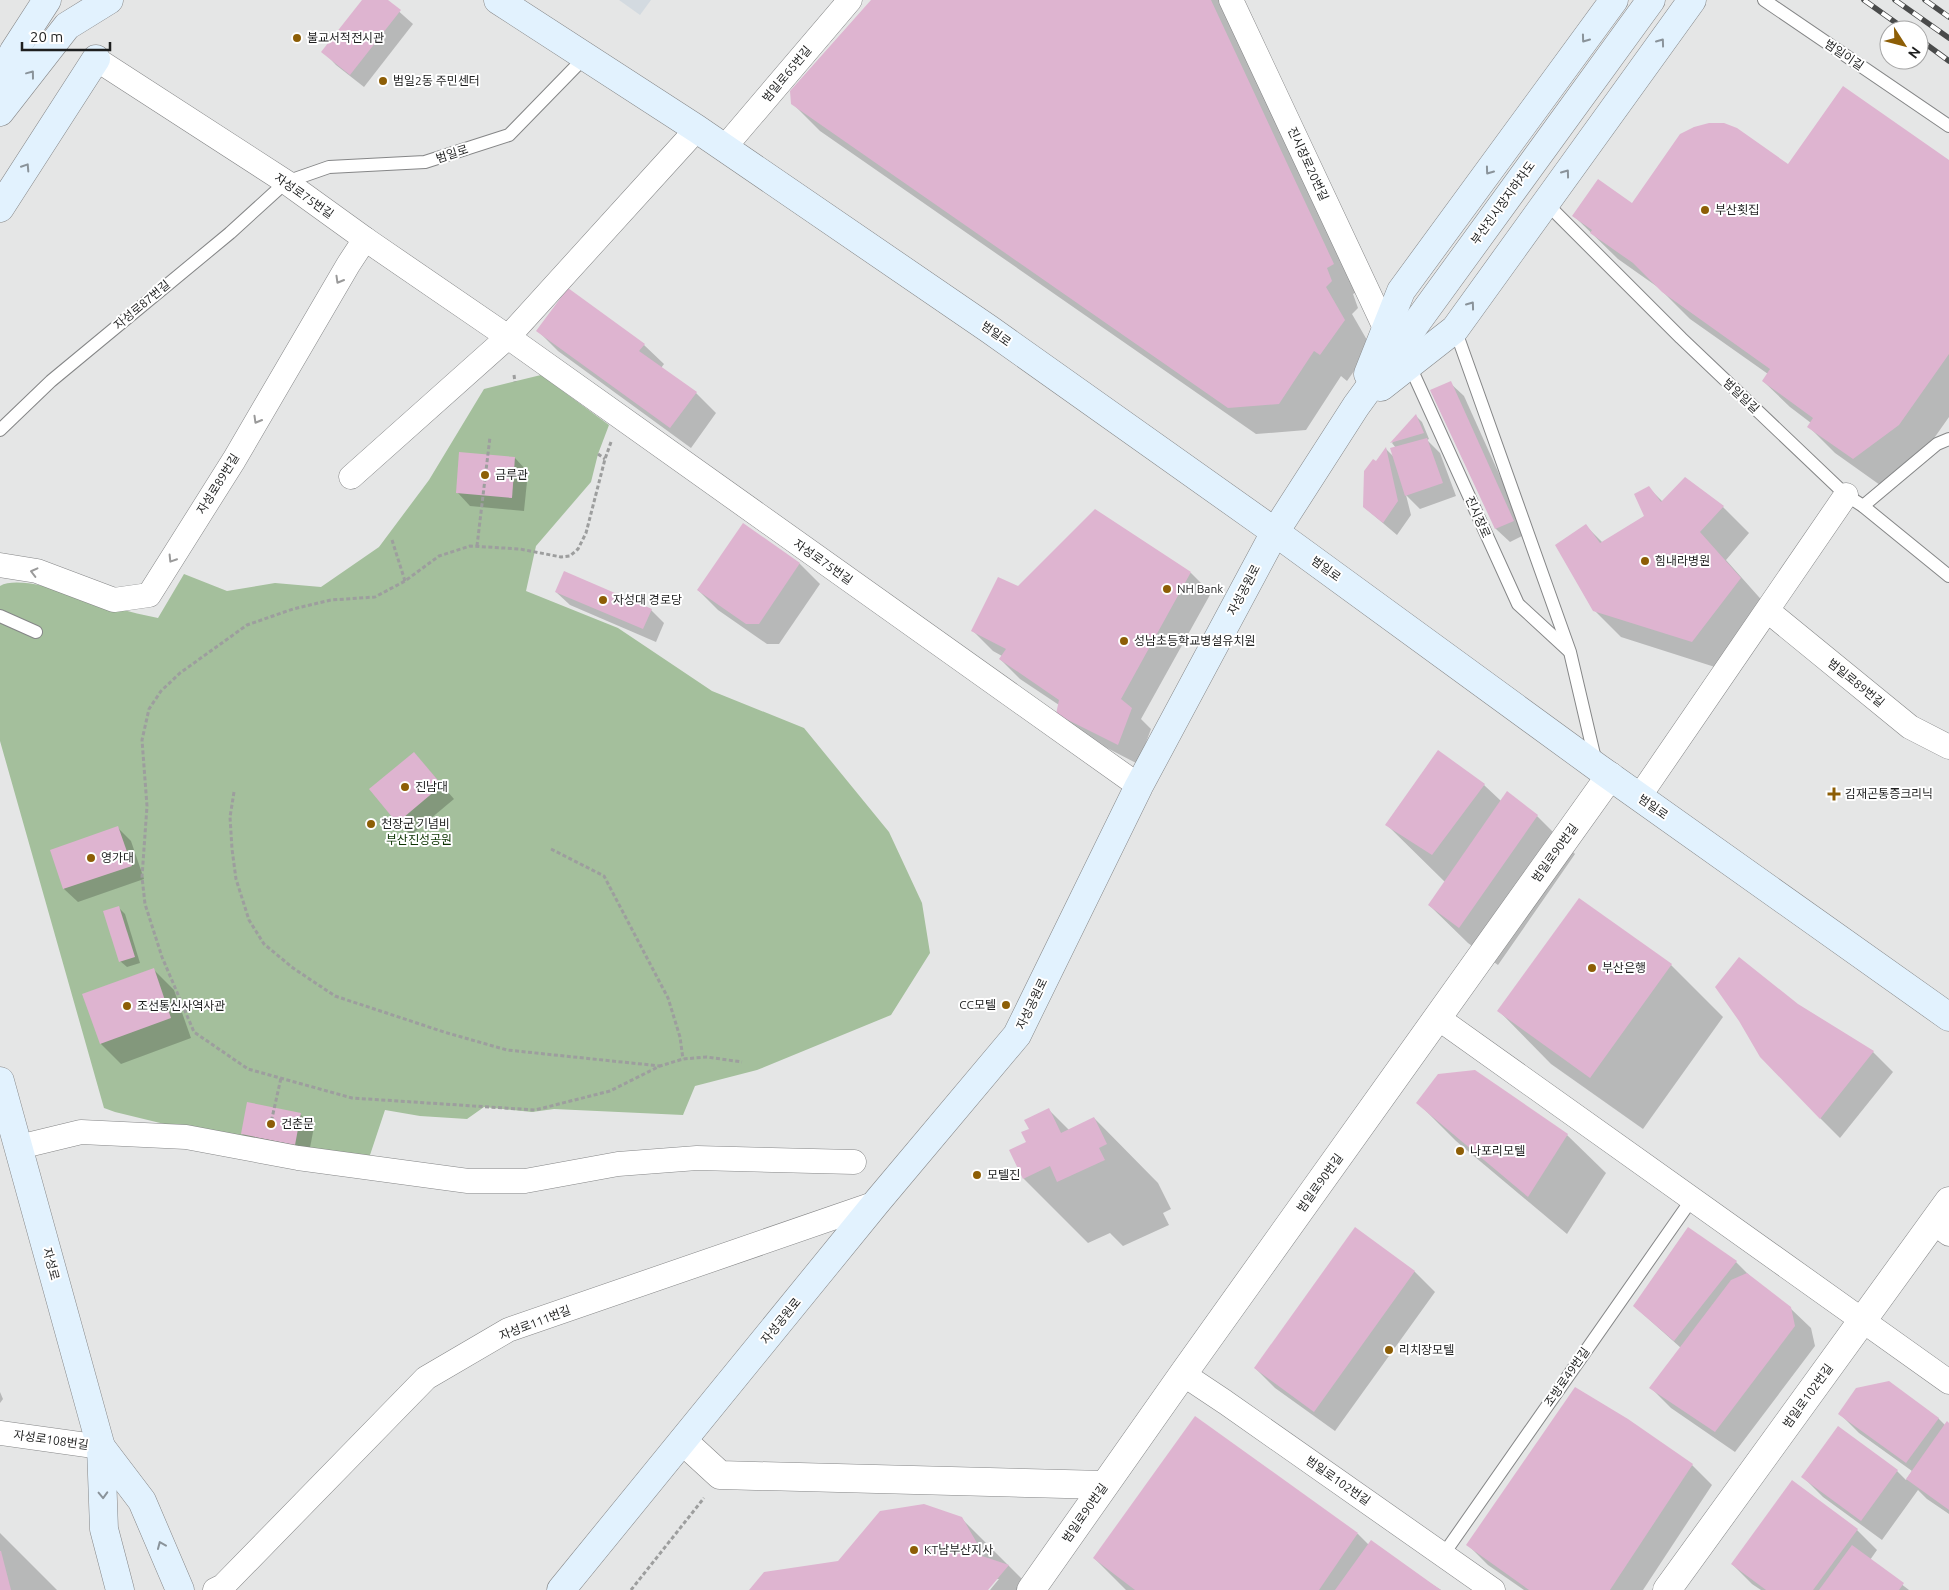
<svg xmlns="http://www.w3.org/2000/svg" width="1949" height="1590" font-family="Ubuntu,'Noto Sans KR',sans-serif">
  <style>
    .built { fill: #d3dae0 }
    .green { fill: #a4bf9c }
    .shadow { fill: #0003 }
    .building { fill: #deb4d0 }
    .lines { fill: none; stroke-linecap: round; stroke-linejoin: round }
    .service-casing { stroke: #858687; stroke-width: 14 }
    .minor-casing { stroke: #858687; stroke-width: 25 }
    .tertiary-casing { stroke: #858687; stroke-width: 29 }
    .secondary-casing { stroke: #858687; stroke-width: 29 }
    .path { stroke: #9d9e9e; stroke-width: 3; stroke-dasharray: 4 2.5; stroke-linecap: butt }
    .service { stroke: #fff; stroke-width: 12 }
    .minor { stroke: #fff; stroke-width: 24 }
    .tertiary { stroke: #fff; stroke-width: 28 }
    .secondary { stroke: #e2f2fe; stroke-width: 28 }
    .rail-casing { stroke: #4a4b4b; stroke-width: 5.5 }
    .rail { stroke: #fff; stroke-width: 4; stroke-dasharray: 11; stroke-linecap: butt }
    .oneway { stroke: #8a939a }
    .oneway2 { stroke: #9a9a9a }
    .poi-dot { fill: #8d5e06; stroke: #fff; stroke-width: 2 }
    .labels { text-anchor: middle; stroke-width: 4; stroke-linejoin: round; paint-order: stroke }
    .poi-label { font-size: 12px; fill: #1e1f1f; stroke: #fff; text-anchor: start }
    .street-label { font-size: 12px; fill: #1e1f1f; stroke: #fff }
    .park-label { font-size: 12px; fill: #0c3300; stroke: #fff }
  </style>
  <rect width="100%" height="100%" fill="#e5e6e6"/>
  <!-- built -->
  <polygon class="built" points="619,0 651,0 640,15"/>
  <!-- green -->
  <path class="green" d="M541 375 609 425 598 454 591 482 536 546 526 591 618 628 712 691 804 728 889 832 922 903 930 953 891 1015 757 1070 695 1086 683 1115 554 1109 532 1112 484 1107 467 1119 420 1116 385 1110 367 1164 226 1139 115 1112 104 1108 0 741V586C23 573 90 601 116 608 130 612 144 615 158 618L184 574 227 591 275 583 321 587 379 547 429 480 484 389Z"/>
  <!-- shadow -->
  <g class="shadow">
    <polygon points="364,0 386,0 413,24 364,87 336,65 323,51"/>
    <polygon points="873,0 1224,0 1359,291 1353,294 1358,308 1352,314 1371,347 1347,381 1341,376 1306,430 1256,434 820,131 793,104"/>
    <polygon points="1949,162 1949,417 1925,451 1880,485 1835,453 1809,427 1811,423 1790,407 1763,381 1768,374 1690,319 1659,288 1618,259 1574,216 1632,205 1788,166"/>
    <polygon points="538,331 644,345 664,364 661,368 696,393 716,413 691,448 558,351"/>
    <polygon points="1450,383 1464,396 1526,534 1510,542 1496,529 1431,391"/>
    <polygon points="1416,416 1422,422 1429,439 1427,440 1440,453 1456,496 1420,509 1406,495 1411,515 1397,535 1364,507 1377,463 1386,449 1395,458 1396,448 1392,443"/>
    <polygon points="515,458 528,472 524,511 470,506 457,492"/>
    <polygon points="1649,488 1663,502 1723,507 1749,533 1726,560 1766,605 1718,668 1621,637 1594,610 1585,525 1603,543 1645,516"/>
    <polygon points="744,525 800,564 820,584 779,644 767,644 718,610 698,590"/>
    <polygon points="1191,573 1211,593 1141,719 1151,729 1138,764 1078,733 1058,713 1059,705 1020,679 1000,659 1002,656 993,651 973,631 1018,588"/>
    <polygon points="556,592 651,610 664,623 656,642 570,605"/>
    <polygon points="414,753 454,799 411,835 397,822"/>
    <polygon points="1484,785 1501,801 1537,816 1575,854 1498,965 1468,943 1429,905 1445,882 1387,825"/>
    <polygon points="118,828 131,841 144,879 78,902 64,889 51,851"/>
    <polygon points="118,907 125,914 140,963 127,967 120,961"/>
    <polygon points="1671,965 1723,1017 1643,1129 1551,1064 1499,1011"/>
    <polygon points="153,969 174,990 191,1038 121,1064 101,1044 84,994"/>
    <polygon points="1797,1005 1873,1052 1893,1072 1840,1138 1820,1118"/>
    <polygon points="1418,1103 1567,1135 1606,1173 1567,1234 1456,1141"/>
    <polygon points="1049,1110 1069,1130 1094,1118 1158,1183 1171,1209 1163,1213 1169,1225 1123,1246 1110,1233 1088,1243 1024,1179 1030,1129"/>
    <polygon points="300,1114 314,1127 308,1158 255,1147 242,1134"/>
    <polygon points="1355,1229 1415,1272 1435,1292 1335,1431 1275,1388 1255,1368"/>
    <polygon points="1736,1262 1753,1279 1790,1308 1811,1328 1815,1346 1735,1452 1671,1408 1651,1388 1681,1348 1634,1306"/>
    <polygon points="0,1392 3,1399 0,1403"/>
    <polygon points="1840,1414 1938,1418 1945,1425 1949,1425 1949,1514 1927,1499 1918,1490 1882,1540 1823,1497 1803,1477 1897,1471 1906,1480 1912,1471 1859,1433"/>
    <polygon points="1692,1465 1712,1485 1643,1590 1524,1590 1488,1565 1468,1545"/>
    <polygon points="1792,1482 1857,1530 1877,1550 1870,1560 1909,1590 1761,1590 1752,1584 1732,1564"/>
    <polygon points="961,1518 1033,1590 990,1590 999,1579 995,1579 987,1590 751,1590 839,1562"/>
    <polygon points="0,1533 57,1590 0,1590"/>
    <polygon points="1358,1534 1369,1545 1441,1590 1126,1590 1094,1558"/>
  </g>
  <!-- building -->
  <g class="building">
    <polygon points="362,0 388,0 401,10 350,75 321,52"/>
    <polygon points="871,0 1211,0 1334,264 1327,268 1332,281 1326,287 1345,320 1320,355 1314,351 1279,404 1228,408 791,104 790,91"/>
    <polygon points="1843,86 1949,160 1949,354 1899,425 1853,459 1807,427 1813,418 1762,381 1770,369 1662,292 1633,263 1590,233 1592,230 1572,216 1598,179 1632,203 1680,134 1694,127 1709,123 1724,123 1737,128 1788,164"/>
    <polygon points="568,288 645,344 639,351 697,392 670,428 536,331"/>
    <polygon points="1451,381 1514,521 1495,529 1430,390"/>
    <polygon points="1416,414 1424,433 1390,443"/>
    <polygon points="1427,438 1443,483 1405,496 1390,448"/>
    <polygon points="1386,447 1398,501 1383,523 1363,507 1364,471 1373,459 1376,461"/>
    <polygon points="459,452 515,457 512,498 456,493"/>
    <polygon points="1685,477 1724,506 1700,532 1741,578 1692,642 1593,611 1555,545 1586,524 1600,543 1644,516 1634,494 1649,486 1661,502"/>
    <polygon points="1095,509 1191,572 1121,699 1132,708 1118,745 1056,714 1059,700 999,659 1006,649 971,631 998,577 1018,586"/>
    <polygon points="743,523 800,563 759,624 746,624 697,590"/>
    <polygon points="564,571 652,609 643,629 555,592"/>
    <polygon points="1438,750 1485,784 1432,855 1385,825"/>
    <polygon points="414,752 442,785 397,823 369,789"/>
    <polygon points="1507,791 1538,815 1459,928 1428,905"/>
    <polygon points="118,826 132,866 63,889 50,850"/>
    <polygon points="1579,898 1672,964 1590,1078 1497,1011"/>
    <polygon points="119,906 135,957 119,962 103,911"/>
    <polygon points="1739,957 1798,1004 1874,1051 1820,1119 1760,1057 1739,1021 1715,987"/>
    <polygon points="154,968 171,1018 100,1044 82,994"/>
    <polygon points="1475,1070 1568,1134 1528,1197 1416,1103 1438,1074"/>
    <polygon points="247,1102 301,1113 295,1145 241,1134"/>
    <polygon points="1049,1108 1061,1133 1094,1117 1107,1144 1099,1148 1105,1160 1057,1182 1050,1166 1023,1179 1009,1150 1026,1142 1021,1132 1029,1129 1024,1120"/>
    <polygon points="1355,1227 1415,1271 1314,1412 1254,1368"/>
    <polygon points="1688,1227 1737,1261 1674,1341 1633,1306"/>
    <polygon points="1747,1273 1791,1307 1795,1326 1715,1432 1649,1388 1731,1280"/>
    <polygon points="1889,1381 1939,1418 1906,1463 1838,1414 1856,1388"/>
    <polygon points="1575,1387 1628,1419 1693,1464 1610,1590 1529,1590 1466,1545"/>
    <polygon points="1195,1416 1358,1533 1319,1590 1135,1590 1093,1558"/>
    <polygon points="1947,1421 1949,1423 1949,1510 1906,1479"/>
    <polygon points="1838,1426 1898,1470 1861,1521 1801,1477"/>
    <polygon points="1792,1480 1858,1529 1813,1590 1766,1590 1731,1564"/>
    <polygon points="924,1504 962,1517 977,1543 982,1556 1009,1565 988,1590 749,1590 764,1572 838,1561 880,1511"/>
    <polygon points="1371,1540 1431,1583 1441,1590 1335,1590"/>
    <polygon points="1852,1545 1904,1583 1899,1590 1819,1590"/>
    <polygon points="0,1551 1,1551 11,1590 0,1590"/>
  </g>
  <g class="lines">
    <defs>
      <g id="service">
        <polyline points="1764,0 1949,126"/>
        <polyline points="1545,202 1681,338 1846,495 1863,506 1949,576"/>
        <polyline points="1455,329 1570,652 1596,763"/>
        <polyline points="1409,364 1518,604 1568,650"/>
        <polyline points="0,430 51,381 230,233 286,182 329,167 425,162 509,135 586,56"/>
        <polyline points="1863,506 1937,444 1949,439"/>
        <polyline points="0,616 36,632"/>
        <polyline points="1443,1555 1692,1199"/>
      </g>
      <g id="minor">
        <polyline points="1231,0 1385,328"/>
        <polyline points="96,59 286,182 365,239 508,337 1139,786"/>
        <polyline points="724,148 850,0"/>
        <polyline points="351,477 508,337 697,129"/>
        <polyline points="0,565 37,571 114,600 149,595 234,460 348,265 365,239"/>
        <polyline points="1768,611 1910,727 1949,747"/>
        <polyline points="1639,797 1846,495"/>
        <polyline points="1438,1018 1949,1382"/>
        <polyline points="19,1147 81,1132 186,1137 298,1158 468,1181 525,1181 618,1164 697,1158 854,1162"/>
        <polyline points="1933,1222 1949,1234"/>
        <polyline points="1183,1374 1225,1402 1493,1590"/>
        <polyline points="0,1433 101,1447"/>
        <polyline points="215,1590 223,1586 426,1378 508,1330 876,1203"/>
      </g>
      <g id="tertiary">
        <polyline points="683,1441 720,1475 1104,1485"/>
        <polyline points="1031,1590 1183,1374 1610,776"/>
        <polyline points="1667,1590 1949,1201"/>
      </g>
      <g id="secondary">
        <polyline points="498,0 697,129 989,329 1275,532 1597,767 1949,1017"/>
        <polyline points="0,78 14,51 47,0"/>
        <polyline points="0,112 67,26 109,0"/>
        <polyline points="0,208 96,59"/>
        <polyline points="1368,374 1401,291 1614,0"/>
        <polyline points="1381,387 1455,329 1692,0"/>
        <polyline points="0,1081 101,1447 104,1529 120,1590"/>
        <polyline points="101,1447 142,1501 180,1590"/>
        <polyline points="561,1590 876,1203 1017,1035 1139,786 1275,532 1356,406 1651,0"/>
      </g>
    </defs>
    <!-- service casing -->
    <use href="#service" class="service-casing"/>
    <!-- minor casing -->
    <use href="#minor" class="minor-casing"/>
    <!-- tertiary casing -->
    <use href="#tertiary" class="tertiary-casing"/>
    <!-- secondary casing -->
    <use href="#secondary" class="secondary-casing"/>
    <!-- path -->
    <g class="path">
      <polyline points="514,375 515,382"/>
      <polyline points="611,442 605,459 586,533 578,549 570,556 561,557 520,549 470,546 439,556 405,581 375,597 331,600 293,609 247,625 180,673 161,691 149,709 142,740 147,806 142,877 145,904 162,957 194,1032 248,1069 352,1098 535,1110 610,1091 660,1066 683,1059 707,1057 742,1062"/>
      <polyline points="598,454 605,459"/>
      <polyline points="392,540 405,581"/>
      <polyline points="477,546 490,437"/>
      <polyline points="234,792 230,817 232,849 236,879 249,920 264,944 293,968 335,996 444,1032 507,1050 660,1066"/>
      <polyline points="551,849 604,876 668,998 680,1037 683,1059"/>
      <polyline points="270,1127 281,1078"/>
      <polyline points="631,1590 704,1498"/>
    </g>
    <!-- service -->
    <use href="#service" class="service"/>
    <!-- minor -->
    <use href="#minor" class="minor"/>
    <!-- tertiary -->
    <use href="#tertiary" class="tertiary"/>
    <!-- secondary -->
    <use href="#secondary" class="secondary"/>
    <defs>
      <g id="rail">
        <polyline points="1864,0 1906,30"/>
        <polyline points="1895,0 1949,38"/>
        <polyline points="1925,0 1949,17"/>
        <polyline points="1919,39 1949,61"/>
      </g>
    </defs>
    <!-- rail casing -->
    <use href="#rail" class="rail-casing"/>
    <!-- rail -->
    <use href="#rail" class="rail"/>
  </g>
  <!-- one-way arrows -->
  <defs><path id="oneway-chevron" d="M-2-3.5L2.5 0L-2 3.5" fill="none" stroke-width="1.6" stroke-linecap="round" stroke-linejoin="round" transform="scale(1.25)"/></defs>
  <g class="oneway">
    <use href="#oneway-chevron" transform="translate(1585 39) rotate(126)"/>
    <use href="#oneway-chevron" transform="translate(1661 42) rotate(-54)"/>
    <use href="#oneway-chevron" transform="translate(31 74) rotate(-53)"/>
    <use href="#oneway-chevron" transform="translate(26 167) rotate(-57)"/>
    <use href="#oneway-chevron" transform="translate(1489 171) rotate(126)"/>
    <use href="#oneway-chevron" transform="translate(1566 173) rotate(-54)"/>
    <use href="#oneway-chevron" transform="translate(1471 305) rotate(-54)"/>
    <use href="#oneway-chevron" transform="translate(103 1495) rotate(88)"/>
    <use href="#oneway-chevron" transform="translate(161 1545) rotate(-113)"/>
  </g>
  <g class="oneway2">
    <use href="#oneway-chevron" transform="translate(339 280) rotate(120)"/>
    <use href="#oneway-chevron" transform="translate(257 420) rotate(120)"/>
    <use href="#oneway-chevron" transform="translate(172 559) rotate(122)"/>
    <use href="#oneway-chevron" transform="translate(34 572) rotate(-166)"/>
  </g>
  <!-- markers -->
  <g class="poi-dot">
    <circle cx="297" cy="38" r="5"/>
    <circle cx="383" cy="81" r="5"/>
    <circle cx="1705" cy="210" r="5"/>
    <circle cx="485" cy="475" r="5"/>
    <circle cx="1645" cy="561" r="5"/>
    <circle cx="1167" cy="589" r="5"/>
    <circle cx="603" cy="600" r="5"/>
    <circle cx="1124" cy="641" r="5"/>
    <circle cx="405" cy="787" r="5"/>
    <path d="M1831.5 786.5h5v5h5v5h-5v5h-5v-5h-5v-5h5z"/>
    <circle cx="371" cy="824" r="5"/>
    <circle cx="91" cy="858" r="5"/>
    <circle cx="1592" cy="968" r="5"/>
    <circle cx="1006" cy="1005" r="5"/>
    <circle cx="127" cy="1006" r="5"/>
    <circle cx="271" cy="1124" r="5"/>
    <circle cx="1460" cy="1151" r="5"/>
    <circle cx="977" cy="1175" r="5"/>
    <circle cx="1389" cy="1350" r="5"/>
    <circle cx="914" cy="1550" r="5"/>
  </g>
  <g class="labels">
    <!-- poi labels -->
    <g class="poi-label">
      <text x="307" y="42">불교서적전시관</text>
      <text x="393" y="85">범일2동 주민센터</text>
      <text x="1715" y="214">부산횟집</text>
      <text x="495" y="479">금루관</text>
      <text x="1655" y="565">힘내라병원</text>
      <text x="1177" y="593">NH Bank</text>
      <text x="613" y="604">자성대 경로당</text>
      <text x="1134" y="645">성남초등학교병설유치원</text>
      <text x="415" y="791">진남대</text>
      <text x="1845" y="798">김재곤통증크리닉</text>
      <text x="381" y="828">천장군 기념비</text>
      <text x="101" y="862">영가대</text>
      <text x="1602" y="972">부산은행</text>
      <text x="996" y="1009" text-anchor="end">CC모텔</text>
      <text x="137" y="1010">조선통신사역사관</text>
      <text x="281" y="1128">건춘문</text>
      <text x="1470" y="1155">나포리모텔</text>
      <text x="987" y="1179">모텔진</text>
      <text x="1399" y="1354">리치장모텔</text>
      <text x="924" y="1554">KT남부산지사</text>
    </g>
    <!-- street labels -->
    <g class="street-label">
      <text transform="translate(1844 55) rotate(34)" y="4">범일이길</text>
      <text transform="translate(787 74) rotate(-50)" y="4">범일로65번길</text>
      <text transform="translate(452 154) rotate(-18)" y="4">범일로</text>
      <text transform="translate(1308 164) rotate(65)" y="4">진시장로20번길</text>
      <text transform="translate(304 196) rotate(35)" y="4">자성로75번길</text>
      <text transform="translate(1503 203) rotate(-54)" y="4">부산진시장지하차도</text>
      <text transform="translate(142 305) rotate(-40)" y="4">자성로87번길</text>
      <text transform="translate(996 334) rotate(35)" y="4">범일로</text>
      <text transform="translate(1741 396) rotate(43)" y="4">범일일길</text>
      <text transform="translate(218 484) rotate(-58)" y="4">자성로89번길</text>
      <text transform="translate(1478 517) rotate(66)" y="4">진시장로</text>
      <text transform="translate(823 562) rotate(35)" y="4">자성로75번길</text>
      <text transform="translate(1326 569) rotate(36)" y="4">범일로</text>
      <text transform="translate(1244 590) rotate(-62)" y="4">자성공원로</text>
      <text transform="translate(1856 683) rotate(39)" y="4">범일로89번길</text>
      <text transform="translate(1653 807) rotate(35)" y="4">범일로</text>
      <text transform="translate(1555 853) rotate(-54)" y="4">범일로90번길</text>
      <text transform="translate(1032 1004) rotate(-64)" y="4">자성공원로</text>
      <text transform="translate(1320 1183) rotate(-54)" y="4">범일로90번길</text>
      <text transform="translate(51 1264) rotate(75)" y="4">자성로</text>
      <text transform="translate(781 1321) rotate(-51)" y="4">자성공원로</text>
      <text transform="translate(535 1323) rotate(-21)" y="4">자성로111번길</text>
      <text transform="translate(1567 1377) rotate(-55)" y="4">조방로49번길</text>
      <text transform="translate(1808 1396) rotate(-54)" y="4">범일로102번길</text>
      <text transform="translate(51 1440) rotate(8)" y="4">자성로108번길</text>
      <text transform="translate(1338 1481) rotate(35)" y="4">범일로102번길</text>
      <text transform="translate(1085 1513) rotate(-55)" y="4">범일로90번길</text>
    </g>
    <!-- park labels -->
    <g class="park-label">
      <text x="419" y="844">부산진성공원</text>
    </g>
  </g>
  <!-- north arrow -->
  <g transform="translate(1904 45) rotate(126)"><circle r="24" fill="#ffffff" stroke="#a5a5a5"/>
  <path d="M0-4L9 19L0 12L-9 19Z" fill="#8d5e06"/>
  <text y="-8" font-size="14" font-weight="bold" text-anchor="middle" fill="#1e1f1f">N</text>
  </g>
  <!-- scale -->
  <path d="M22 42v8h88v-8" fill="none" stroke="#1e1f1f" stroke-width="2.5"/>
  <text x="30" y="42" font-size="15" fill="#1e1f1f" stroke="#ffffff" stroke-width="4" paint-order="stroke">20 m</text>
</svg>
